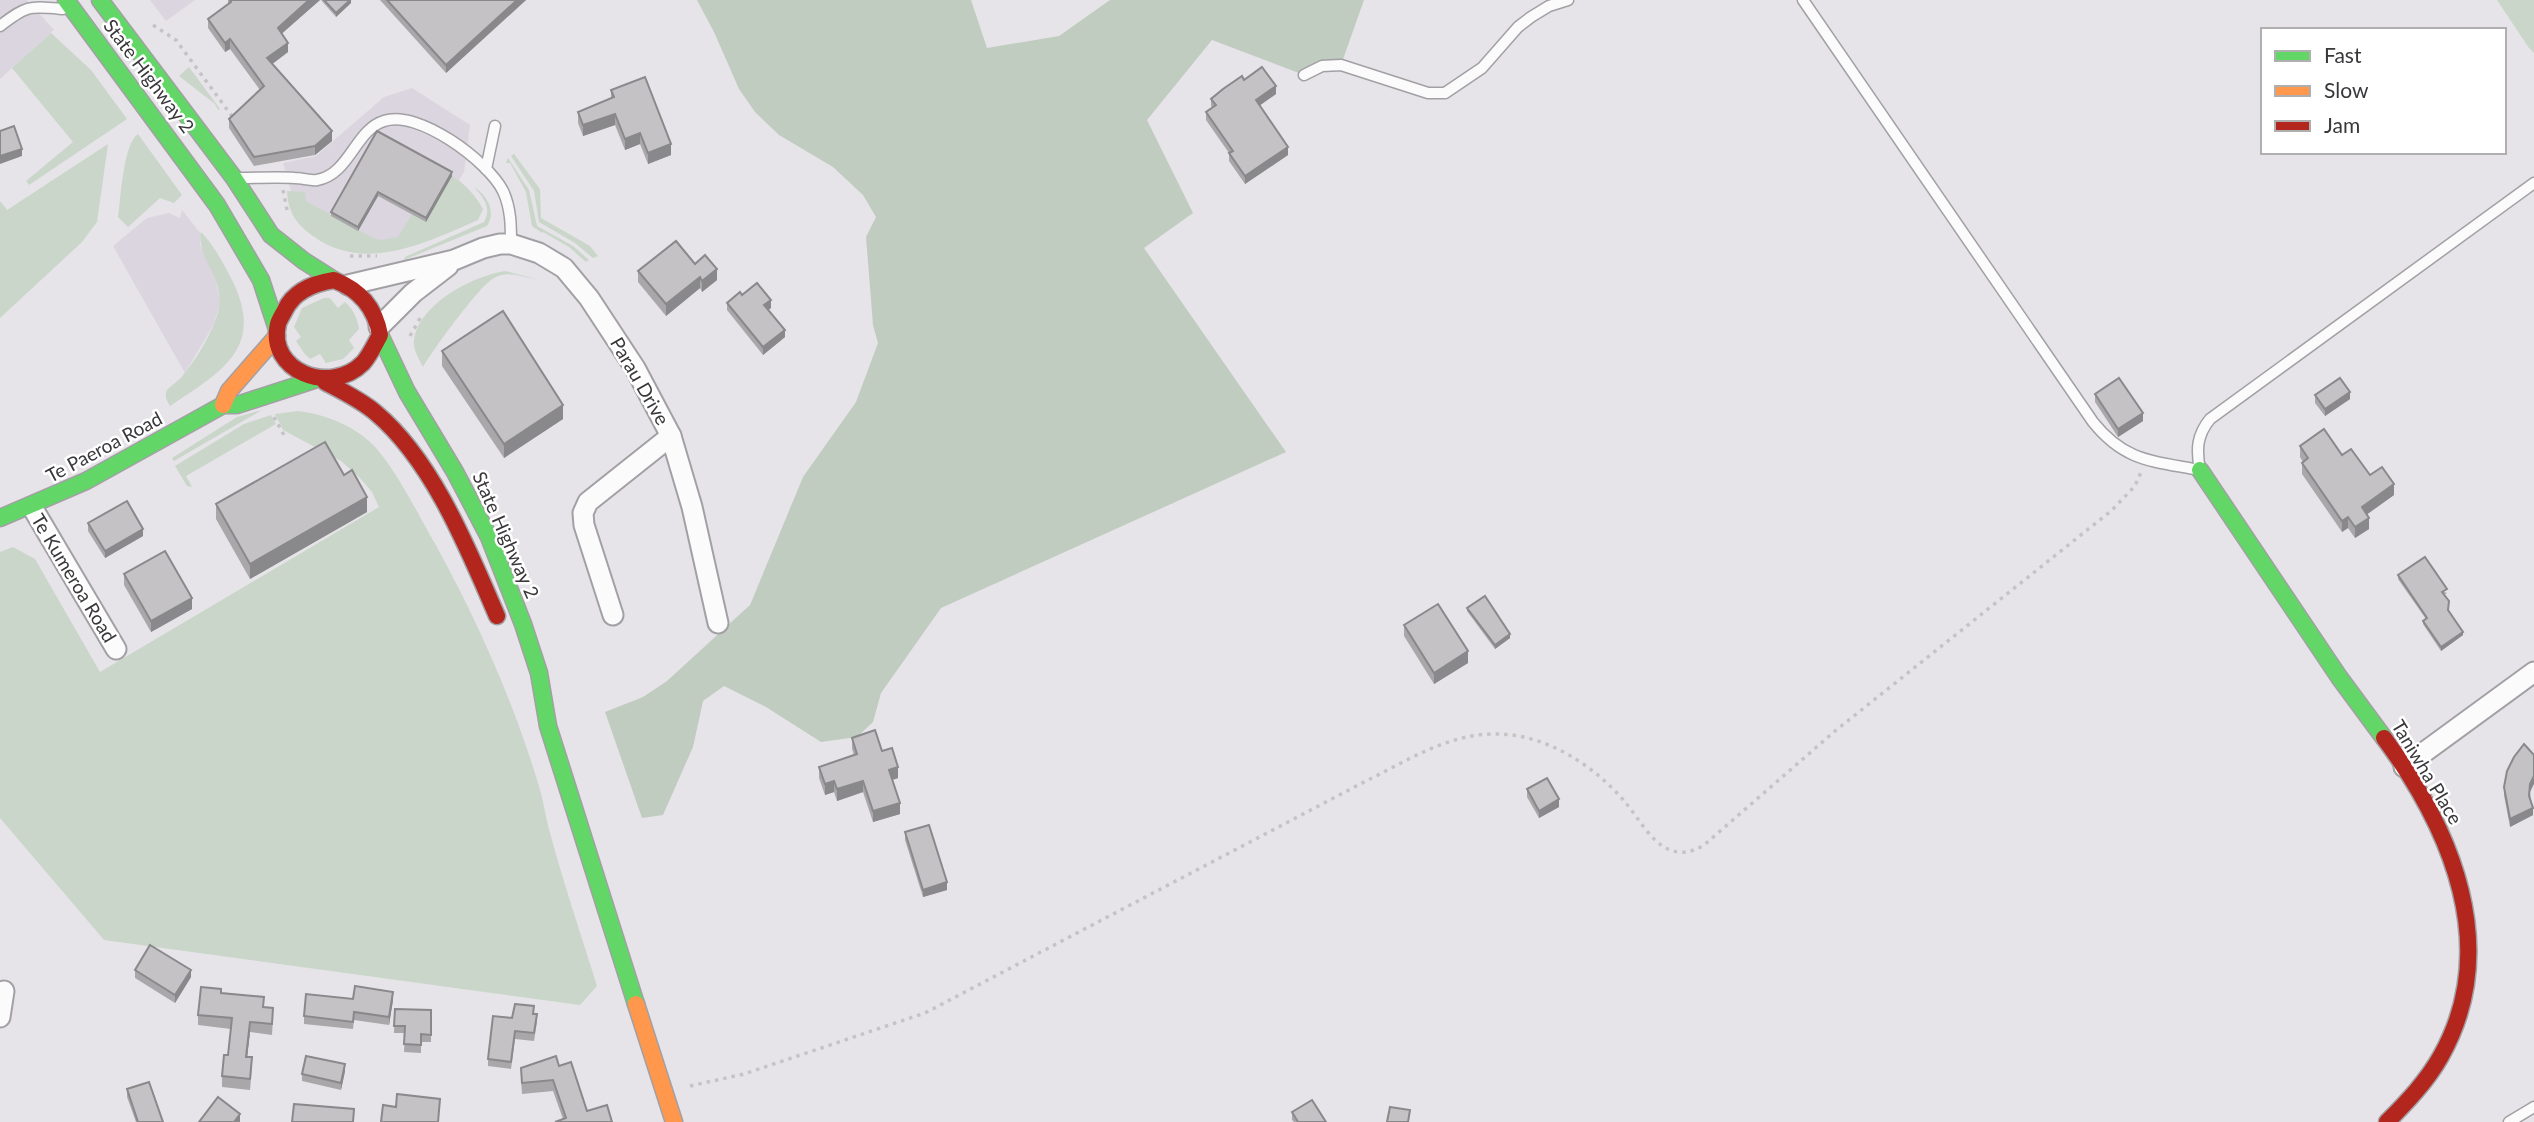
<svg xmlns="http://www.w3.org/2000/svg" width="2534" height="1122" font-family="Lato,sans-serif">
  <style>
    .built { fill: #dbd5df }
    .green { fill: #cad6ca }
    .forest { fill: #c0ccc0 }
    .lines { fill: none; stroke-linecap: round; stroke-linejoin: round }
    .lane-casing { stroke: #a2a0a4; stroke-width: 13 }
    .street-casing { stroke: #a2a0a4; stroke-width: 23 }
    .fast-casing { stroke: #a2a0a4; stroke-width: 19 }
    .slow-casing { stroke: #a2a0a4; stroke-width: 19 }
    .jam-casing { stroke: #a2a0a4; stroke-width: 19 }
    .path { stroke: #c5c4c5; stroke-width: 3.5; stroke-dasharray: 3.5 5; stroke-linecap: butt }
    .lane { stroke: #fbfbfc; stroke-width: 10 }
    .street { stroke: #fbfbfc; stroke-width: 19 }
    .fast { stroke: #63d668; stroke-width: 16 }
    .slow { stroke: #ff974d; stroke-width: 16 }
    .jam { stroke: #b3261e; stroke-width: 16 }
    .wall { fill: #a9a7a9 }
    .shaded-wall { fill: #89888a }
    .building { fill: #c4c2c5; stroke: #89888a; stroke-width: 2 }
    .labels { text-anchor: middle; stroke-width: 5; stroke-linejoin: round; paint-order: stroke }
    .street-label { font-size: 19px; fill: #39373a; stroke: #fff }
  </style>
  <rect width="100%" height="100%" fill="#e6e4e8"/>
  <!-- built -->
  <g class="built">
    <polygon points="0,0 27,0 54,30 0,79"/>
    <polygon points="150,0 195,0 166,21"/>
    <polygon points="412,88 470,125 464,172 459,180 471,193 414,243 374,249 304,209 291,191 283,163 316,156 384,97"/>
    <polygon points="182,210 201,234 200,245 214,273 220,302 214,324 185,373 113,246 147,218 169,213 180,218"/>
  </g>
  <!-- green -->
  <g class="green">
    <polygon points="2497,0 2534,0 2534,53 2529,48"/>
    <polygon points="51,33 91,70 127,119 29,185 26,181 73,142 12,68"/>
    <polygon points="189,67 220,109 218,110 215,104 179,76"/>
    <path d="M138 134 182 195 174 203 160 198 128 227 118 217C121 198 123 144 138 134Z"/>
    <polygon points="108,144 97,222 82,242 0,318 0,201 7,210"/>
    <polygon points="514,154 540,189 541,218 590,246 598,256 593,258 575,243 539,222 534,191 511,156"/>
    <polygon points="508,158 529,190 537,226 573,246 589,260 586,262 569,247 543,232 542,233 532,226 526,192 510,163 506,163"/>
    <path d="M452 176C465 184 476 196 483 209L478 220C427 242 365 274 313 236 296 224 288 212 287 191L305 192 306 201 373 238 381 240 398 237 412 214 426 221Z"/>
    <path d="M474 187C486 195 497 210 487 226L404 260 405 257 484 222C492 208 484 198 474 187Z"/>
    <path d="M201 232C213 244 224 264 232 280 266 348 221 372 170 406 167 401 164 396 167 390 171 385 179 381 183 375 194 362 207 341 214 324 233 280 196 264 201 232Z"/>
    <path d="M505 271 536 279C522 277 508 270 494 278 480 285 433 350 423 367 419 359 413 350 414 341 418 304 473 276 505 271Z"/>
    <path d="M324 298H330L338 308 345 302C354 310 357 318 359 329L349 340 354 348 343 359 326 363 320 354 310 359 304 353 296 341 301 337 294 327 302 308Z"/>
    <polygon points="262,410 174,461 172,458 237,417"/>
    <path d="M298 411C324 414 350 424 370 442 389 459 412 502 425 526 471 606 511 694 538 783 543 798 545 814 549 829 563 882 581 934 597 986L580 1005 104 940 0 818V552L13 547 35 559 100 672 379 507 372 492 360 478 341 461 283 430 275 414Z"/>
    <polygon points="271,415 276,424 186,476 192,487 187,486 175,466 244,424"/>
  </g>
  <!-- forest -->
  <polygon class="forest" points="697,0 971,0 987,48 1059,36 1110,0 1364,0 1341,65 1304,75 1212,40 1147,120 1193,213 1144,248 1286,452 941,608 881,693 873,722 857,737 821,742 766,707 724,686 703,701 693,747 663,815 642,818 605,712 643,697 667,681 750,605 803,477 856,402 878,343 873,325 866,237 876,217 863,195 833,167 779,135 755,112 739,89 714,32"/>
  <g class="lines">
    <defs>
      <g id="lane">
        <path d="M1803 0 2093 422C2125 462 2153 461 2200 470 2196 449 2197 435 2210 419L2534 183"/>
        <path d="M0 26C27 5 29 6 63 9"/>
        <polyline points="1304,75 1322,66 1341,65 1428,93 1445,93 1482,68 1518,27 1531,17 1549,6 1568,0"/>
        <polyline points="486,169 495,126"/>
        <path d="M241 178C259 178 277 177 295 178 302 178 311 181 317 180 350 174 355 130 384 121 418 109 488 161 503 191 511 208 511 226 511 244"/>
        <polyline points="2509,1122 2534,1107"/>
      </g>
      <g id="street">
        <polyline points="348,285 454,260 483,248 500,244 511,244 539,253 564,268 589,298 635,368 671,436 692,507 718,623"/>
        <polyline points="379,327 413,293 448,266"/>
        <polyline points="32,507 116,649"/>
        <polyline points="613,615 584,525 583,513 588,502 671,436"/>
        <polyline points="2404,767 2534,672"/>
        <polyline points="0,1017 4,991"/>
      </g>
      <g id="fast">
        <polyline points="66,0 217,205 261,280 276,326"/>
        <polyline points="100,0 234,178 271,235 304,261 334,280"/>
        <polyline points="380,335 407,392 455,472 489,537 523,624 539,673 548,726 636,1004"/>
        <polyline points="2200,470 2339,677 2384,738"/>
        <polyline points="0,518 86,481 223,405 237,405 314,380"/>
      </g>
      <g id="slow">
        <polyline points="223,405 229,391 277,336"/>
        <polyline points="636,1004 674,1122"/>
      </g>
      <g id="jam">
        <path d="M334 280C360 290 375 307 380 335 375 344 370 355 363 363 330 396 267 371 278 324 279 320 283 314 285 310 294 291 315 283 334 280Z"/>
        <path d="M325 382C342 391 361 400 376 413 433 461 468 549 497 616"/>
        <path d="M2384 738C2451 829 2502 947 2441 1056 2427 1081 2407 1102 2387 1122"/>
      </g>
    </defs>
    <!-- lane casing -->
    <use href="#lane" class="lane-casing"/>
    <!-- street casing -->
    <use href="#street" class="street-casing"/>
    <!-- fast casing -->
    <use href="#fast" class="fast-casing"/>
    <!-- slow casing -->
    <use href="#slow" class="slow-casing"/>
    <!-- jam casing -->
    <use href="#jam" class="jam-casing"/>
    <!-- path -->
    <g class="path">
      <polyline points="153,25 176,40 234,119"/>
      <polyline points="283,190 287,210"/>
      <polyline points="350,256 377,256"/>
      <polyline points="410,336 422,315"/>
      <polyline points="274,417 285,437"/>
      <path d="M690 1086 744 1074 925 1013 1364 782C1405 762 1445 735 1492 734 1543 732 1594 765 1625 802 1638 817 1650 841 1668 849 1681 855 1691 852 1703 846L1835 731 2111 511 2135 486 2141 472"/>
    </g>
    <!-- lane -->
    <use href="#lane" class="lane"/>
    <!-- street -->
    <use href="#street" class="street"/>
    <!-- fast -->
    <use href="#fast" class="fast"/>
    <!-- slow -->
    <use href="#slow" class="slow"/>
    <!-- jam -->
    <use href="#jam" class="jam"/>
  </g>
  <!-- wall -->
  <g class="wall">
    <polygon points="228,0 320,0 282,33 288,52 272,64 332,141 315,155 254,166 229,128 229,119 260,90 230,49 225,52 208,28 208,19 228,5"/>
    <polygon points="321,0 351,0 351,3 336,17"/>
    <polygon points="380,0 526,0 446,73"/>
    <polygon points="1244,80 1276,94 1259,106 1288,155 1245,184 1229,161 1229,153 1206,120 1206,112 1213,108 1211,106 1211,99"/>
    <polygon points="611,90 671,155 648,164 640,144 625,150 615,125 583,136 578,123 578,112 611,99"/>
    <polygon points="377,131 452,176 426,222 378,196 358,231 331,216 331,212"/>
    <polygon points="695,264 717,280 702,292 700,288 666,316 638,282 638,271"/>
    <polygon points="742,295 771,308 768,310 785,337 763,355 727,310 727,303"/>
    <polygon points="442,351 563,419 504,458 442,366"/>
    <polygon points="2095,394 2143,421 2118,437 2095,402"/>
    <polygon points="2315,395 2350,399 2325,416 2315,403"/>
    <polygon points="2300,446 2342,455 2370,475 2394,495 2367,514 2369,529 2355,538 2348,528 2342,532 2302,474 2302,463 2303,462 2300,457"/>
    <polygon points="344,475 367,512 250,579 216,519 216,504"/>
    <polygon points="88,523 143,536 105,558 88,531"/>
    <polygon points="124,574 192,609 151,632 124,585"/>
    <polygon points="2398,575 2447,593 2444,595 2448,610 2463,635 2441,651 2423,624 2423,621 2426,619 2398,579"/>
    <polygon points="1467,608 1510,638 1495,649 1467,611"/>
    <polygon points="1404,625 1468,663 1434,684 1404,636"/>
    <polygon points="852,738 882,751 898,778 892,780 900,814 873,822 863,792 837,801 834,792 825,795 819,778 819,767 854,755 852,749"/>
    <polygon points="2504,787 2530,792 2533,815 2510,827 2504,795"/>
    <polygon points="1527,789 1559,807 1539,818 1527,797"/>
    <polygon points="905,832 947,890 923,897 905,840"/>
    <polygon points="135,970 191,977 175,1003 135,978"/>
    <polygon points="221,993 264,1007 273,1018 272,1035 250,1032 247,1057 252,1068 250,1090 222,1087 222,1076 228,1055 231,1029 198,1025 198,1015"/>
    <polygon points="353,999 393,1000 389,1025 354,1020 353,1029 304,1024 304,1016"/>
    <polygon points="395,1009 431,1010 431,1042 421,1042 421,1053 404,1052 405,1033 394,1033"/>
    <polygon points="534,1014 537,1022 534,1041 515,1039 511,1069 488,1066 488,1059 512,1018"/>
    <polygon points="559,1066 587,1111 563,1119 553,1091 522,1094 521,1078 521,1068"/>
    <polygon points="345,1071 341,1090 302,1081 302,1074"/>
    <polygon points="127,1089 163,1122 136,1122 127,1097"/>
    <polygon points="1292,1112 1326,1122 1294,1122 1292,1120"/>
  </g>
  <!-- shaded-wall -->
  <g class="shaded-wall">
    <polygon points="309,0 320,0 278,37 278,28"/>
    <polygon points="350,0 351,0 351,3 336,17 336,13"/>
    <polygon points="517,0 526,0 446,73 446,65"/>
    <polygon points="230,39 230,49 225,52 225,43"/>
    <polygon points="288,43 288,52 267,68 267,58"/>
    <polygon points="1276,86 1276,94 1256,108 1256,100"/>
    <polygon points="615,114 615,125 583,136 583,125"/>
    <polygon points="332,131 332,141 315,155 315,146"/>
    <polygon points="640,133 640,144 625,150 625,139"/>
    <polygon points="671,144 671,155 648,164 648,153"/>
    <polygon points="1288,147 1288,155 1245,184 1245,176"/>
    <polygon points="22,149 22,156 0,164 0,156"/>
    <polygon points="452,172 452,176 426,222 426,218"/>
    <polygon points="378,192 378,196 358,231 358,227"/>
    <polygon points="717,269 717,280 702,292 702,281"/>
    <polygon points="700,277 700,288 666,316 666,304"/>
    <polygon points="771,300 771,308 764,313 764,305"/>
    <polygon points="785,330 785,337 763,355 763,347"/>
    <polygon points="2350,392 2350,399 2325,416 2325,409"/>
    <polygon points="563,405 563,419 504,458 504,444"/>
    <polygon points="2143,413 2143,421 2118,437 2118,429"/>
    <polygon points="2394,484 2394,495 2362,518 2362,507"/>
    <polygon points="367,497 367,512 250,579 250,564"/>
    <polygon points="2348,517 2348,528 2342,532 2342,521"/>
    <polygon points="2369,518 2369,529 2355,538 2355,527"/>
    <polygon points="143,529 143,536 105,558 105,551"/>
    <polygon points="192,598 192,609 151,632 151,621"/>
    <polygon points="2463,632 2463,635 2441,651 2441,647"/>
    <polygon points="1510,634 1510,638 1495,649 1495,645"/>
    <polygon points="1468,651 1468,663 1434,684 1434,673"/>
    <polygon points="898,767 898,778 889,781 889,770"/>
    <polygon points="2534,776 2534,784 2530,792 2530,784"/>
    <polygon points="834,781 834,792 825,795 825,784"/>
    <polygon points="863,781 863,792 837,801 837,789"/>
    <polygon points="1559,799 1559,807 1539,818 1539,811"/>
    <polygon points="900,803 900,814 873,822 873,811"/>
    <polygon points="2533,808 2533,815 2510,827 2510,819"/>
    <polygon points="947,882 947,890 923,897 923,890"/>
    <polygon points="191,970 191,977 175,1003 175,995"/>
    <polygon points="393,992 393,1000 389,1025 389,1017"/>
    <polygon points="250,1022 250,1032 246,1067 246,1057"/>
    <polygon points="345,1064 345,1071 341,1090 341,1083"/>
    <polygon points="240,1114 240,1122 234,1122"/>
  </g>
  <!-- building -->
  <g class="building">
    <polygon points="230,0 309,0 278,28 288,43 267,58 332,131 315,146 254,157 229,119 264,86 230,39 225,43 208,19 231,2"/>
    <polygon points="324,0 350,0 336,13"/>
    <polygon points="387,0 517,0 446,65"/>
    <polygon points="1262,67 1276,86 1256,100 1288,147 1245,176 1229,153 1233,151 1206,112 1216,105 1211,99 1223,89 1242,76 1244,80"/>
    <polygon points="645,77 671,144 648,153 640,133 625,139 615,114 583,125 578,112 614,97 611,90"/>
    <polygon points="14,126 22,149 0,156 0,131"/>
    <polygon points="377,131 452,172 426,218 378,192 358,227 331,212"/>
    <polygon points="676,241 695,264 705,255 717,269 702,281 700,277 666,304 638,271"/>
    <polygon points="757,283 771,300 764,305 785,330 763,347 727,303 740,292 742,295"/>
    <polygon points="503,311 563,405 504,444 442,351"/>
    <polygon points="2119,378 2143,413 2118,429 2095,394"/>
    <polygon points="2340,378 2350,392 2325,409 2315,395"/>
    <polygon points="2324,429 2342,455 2351,449 2370,475 2382,467 2394,484 2362,507 2369,518 2355,527 2348,517 2342,521 2302,463 2308,458 2300,446"/>
    <polygon points="325,442 344,475 352,470 367,497 250,564 216,504"/>
    <polygon points="127,501 143,529 105,551 88,523"/>
    <polygon points="165,551 192,598 151,621 124,574"/>
    <polygon points="2425,557 2447,589 2442,592 2449,601 2448,610 2463,632 2441,647 2423,621 2427,618 2398,575"/>
    <polygon points="1485,596 1510,634 1495,645 1467,608"/>
    <polygon points="1438,604 1468,651 1434,673 1404,625"/>
    <polygon points="875,730 882,751 892,748 898,767 889,770 900,803 873,811 863,781 837,789 834,781 825,784 819,767 857,754 852,738"/>
    <polygon points="2524,744 2534,755 2534,776 2530,784 2529,796 2533,808 2510,819 2504,787 2507,771 2514,757"/>
    <polygon points="1547,778 1559,799 1539,811 1527,789"/>
    <polygon points="929,825 947,882 923,890 905,832"/>
    <polygon points="150,945 191,970 175,995 135,970"/>
    <polygon points="355,986 393,992 389,1017 354,1012 353,1022 304,1016 306,994 353,999"/>
    <polygon points="201,987 221,989 221,993 264,997 263,1007 273,1008 272,1024 250,1022 246,1057 252,1057 250,1079 222,1076 224,1055 228,1055 232,1018 198,1015"/>
    <polygon points="515,1004 534,1006 533,1014 537,1014 534,1033 515,1031 511,1062 488,1059 493,1016 512,1018"/>
    <polygon points="395,1009 431,1010 431,1035 421,1034 421,1045 404,1044 405,1026 394,1026"/>
    <polygon points="306,1056 345,1064 341,1083 302,1074"/>
    <polygon points="556,1056 559,1066 571,1062 587,1111 607,1105 612,1122 555,1122 566,1118 553,1080 522,1083 521,1068"/>
    <polygon points="149,1082 163,1122 138,1122 127,1089"/>
    <polygon points="397,1094 440,1099 438,1122 381,1122 383,1105 396,1107"/>
    <polygon points="218,1097 240,1114 234,1122 199,1122"/>
    <polygon points="1312,1100 1326,1122 1298,1122 1292,1112"/>
    <polygon points="294,1104 354,1109 353,1122 292,1122"/>
    <polygon points="1390,1107 1410,1110 1408,1122 1387,1122"/>
  </g>
  <g class="labels">
    <!-- street labels -->
    <g class="street-label">
      <text transform="translate(149 76) rotate(53)" y="7">State Highway 2</text>
      <text transform="translate(640 381) rotate(60)" y="7">Parau Drive</text>
      <text transform="translate(104 447) rotate(-28)" y="7">Te Paeroa Road</text>
      <text transform="translate(506 535) rotate(66)" y="7">State Highway 2</text>
      <text transform="translate(74 578) rotate(59)" y="7">Te Kumeroa Road</text>
      <text transform="translate(2427 772) rotate(59)" y="7">Taniwha Place</text>
    </g>
  </g>
  <!-- legend -->
  <rect x="2261" y="28" width="245" height="126" fill="#ffffff" stroke="#b0afb0" stroke-width="2"/>
  <rect x="2275" y="51" width="35" height="10" fill="#63d668" stroke="#b0afb0" stroke-width="2"/>
  <text x="2324" y="63" font-size="21" fill="#39373a">Fast</text>
  <rect x="2275" y="86" width="35" height="10" fill="#ff974d" stroke="#b0afb0" stroke-width="2"/>
  <text x="2324" y="98" font-size="21" fill="#39373a">Slow</text>
  <rect x="2275" y="121" width="35" height="10" fill="#b3261e" stroke="#b0afb0" stroke-width="2"/>
  <text x="2324" y="133" font-size="21" fill="#39373a">Jam</text>
</svg>
